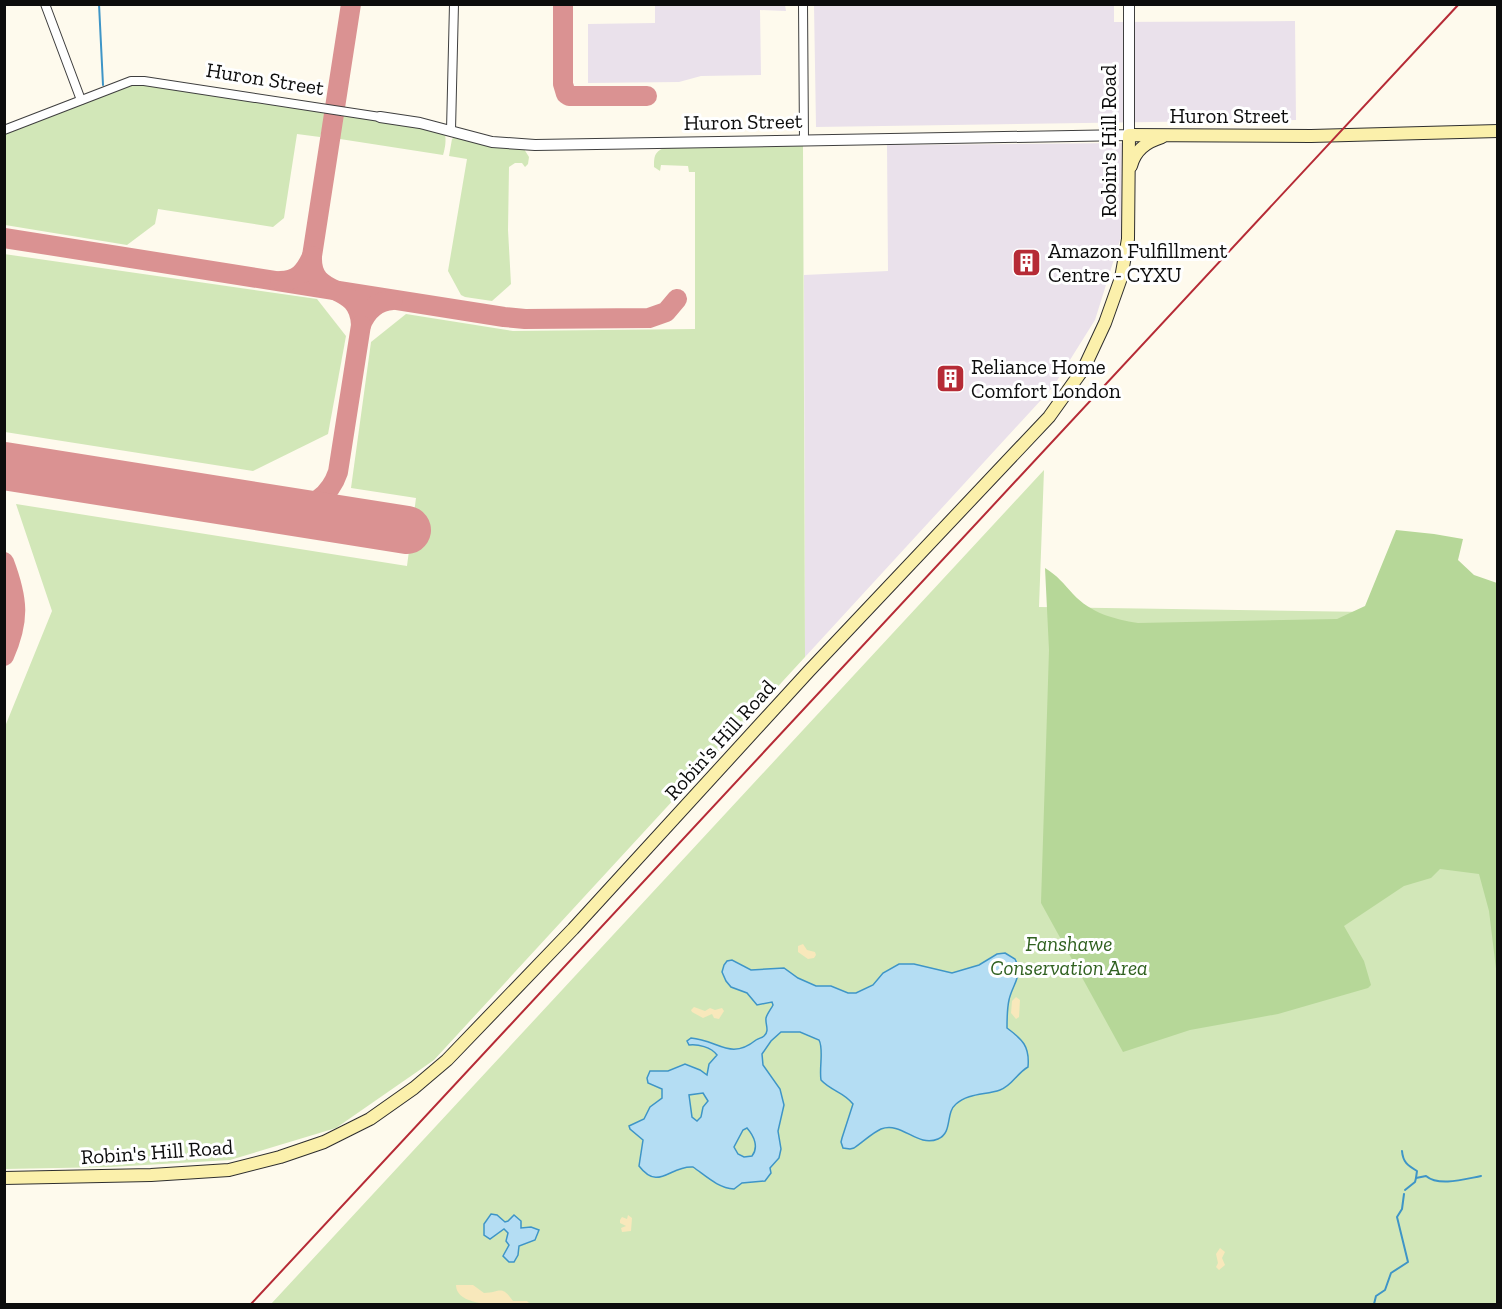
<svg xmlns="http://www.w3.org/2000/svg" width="1502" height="1309" font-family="'Zilla Slab',serif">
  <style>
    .industrial { fill: #eae1eb }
    .green { fill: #d2e7b8 }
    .forest { fill: #b6d798 }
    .sand { fill: #f8e8bb }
    .water { fill: #b4ddf3; stroke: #3e95c7; stroke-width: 1.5; fill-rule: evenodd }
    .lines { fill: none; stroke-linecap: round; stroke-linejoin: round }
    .stream { stroke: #3e95c7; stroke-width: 2 }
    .taxiway { stroke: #da9292; stroke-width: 20 }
    .runway { stroke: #da9292; stroke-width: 48 }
    .minor-casing { stroke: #3f3f3f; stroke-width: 10 }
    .tertiary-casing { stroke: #3f3f3f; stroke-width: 12 }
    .secondary-casing { stroke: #2e2e2e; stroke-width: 14 }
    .minor { stroke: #fff; stroke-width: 8 }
    .tertiary { stroke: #fff; stroke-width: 10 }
    .secondary { stroke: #fbf0ab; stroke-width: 12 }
    .rail { stroke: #b62b36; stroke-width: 2 }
    .labels { text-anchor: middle; stroke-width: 6; stroke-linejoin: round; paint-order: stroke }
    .street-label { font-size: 21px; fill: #0c0c0c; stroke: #fff }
    .poi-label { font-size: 21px; fill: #0c0c0c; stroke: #fff; text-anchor: start }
    .park-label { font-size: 21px; font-style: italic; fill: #306120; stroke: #fff }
  </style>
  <rect width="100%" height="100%" fill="#fefaed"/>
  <!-- industrial -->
  <g class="industrial">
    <polygon points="1114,4 1114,22 1295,21 1296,120 816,127 814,5"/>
    <polygon points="655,5 785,5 786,11 760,10 761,75 701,76 679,82 588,83 588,24 655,23"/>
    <polygon points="1122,143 1121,237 1095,320 1053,387 805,657 804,275 888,271 887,145"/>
  </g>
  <!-- green -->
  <g class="green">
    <polygon points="134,85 146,85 322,112 326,115 320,137 297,134 284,218 273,227 158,209 155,224 127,245 5,225 4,134 113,91"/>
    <path d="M342 114 444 132C447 137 445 149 443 155L340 139 338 136Z"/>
    <polygon points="458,135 505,148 524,149 529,157 528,164 525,167 522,163 515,163 509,167 508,230 511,284 492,301 465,297 461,295 448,271 467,159 449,156 452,139"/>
    <path d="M803 146 805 657 434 1060 336 1128 230 1160 111 1167 5 1169 4 729 52 611 16 504 407 566 416 498 351 488 371 342 406 314 513 331 695 329V172H689L688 166 661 165 660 171 654 167C654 157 654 152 664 148Z"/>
    <polygon points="4,254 317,299 346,336 328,434 253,471 5,432"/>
    <polygon points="1044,470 1039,607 1497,614 1497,1304 271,1304"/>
  </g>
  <!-- forest -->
  <path class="forest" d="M1396 530 1434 534 1463 539 1458 560 1474 575 1497 583V977L1489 911 1479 874 1440 869 1431 878 1404 886 1344 926 1364 961 1371 985 1368 988 1278 1014 1190 1030 1123 1052 1041 903 1049 650 1045 568C1058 576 1063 583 1073 594 1091 613 1113 619 1138 623L1337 619 1365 606Z"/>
  <!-- sand -->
  <g class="sand">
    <polygon points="803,944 807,950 815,952 816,955 814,958 808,959 798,952 798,946"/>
    <polygon points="1016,997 1020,1000 1019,1017 1016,1019 1011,1013 1012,1001"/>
    <polygon points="694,1007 705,1011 710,1008 715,1010 722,1008 724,1011 719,1019 714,1018 712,1014 703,1018 692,1012 691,1010"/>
    <polygon points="628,1215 632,1218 631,1231 622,1232 621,1228 626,1226 620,1223 620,1220 622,1217 627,1219"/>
    <polygon points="1220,1248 1225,1252 1222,1258 1225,1265 1219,1270 1216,1267 1218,1263 1216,1254"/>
    <path d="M456 1285H473L484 1293C500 1293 501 1284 513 1301H527L530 1304C511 1305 456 1309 456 1285Z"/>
  </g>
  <!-- water -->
  <g class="water">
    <path d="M1005 953 1015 959C1024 975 1012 985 1009 1000 1007 1009 1007 1019 1007 1028 1022 1039 1030 1046 1028 1067 1017 1073 1012 1086 1000 1090 986 1095 968 1093 956 1104 945 1113 953 1133 938 1139 917 1148 902 1121 881 1129 872 1133 863 1142 854 1148L850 1149 843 1148 841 1142 842 1138 853 1104C844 1092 831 1091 821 1080 819 1068 824 1049 819 1040L800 1032H781L771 1041 762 1054 763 1065 780 1089 784 1105 778 1131 781 1149 779 1158 770 1168 771 1173 765 1181 742 1183 734 1189C718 1188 706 1176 693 1167 670 1165 659 1192 639 1166L643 1140 630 1129 629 1126 644 1119 650 1107 662 1098V1089L648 1083 647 1078 650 1071H668L685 1064 700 1070 707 1075 709 1064 717 1055C711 1047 698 1044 689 1045L687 1041 691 1038C718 1040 730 1061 756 1040 759 1038 762 1038 764 1036 770 1031 765 1024 766 1018 767 1014 771 1009 773 1005L772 1002 757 1005 747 993 731 987 726 981 722 972 724 965 727 961 732 960 751 970 784 968 798 978 816 986H831L848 993H856L873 985 883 973 899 964H914L952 973 979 965 997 954ZM703 1093 708 1101 703 1107 701 1117 697 1121 692 1117 689 1095ZM747 1128C754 1136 759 1147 752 1156L744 1157 738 1154 734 1147 743 1130Z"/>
    <polygon points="491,1214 497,1215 505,1222 508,1221 514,1215 521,1221 521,1228 531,1227 539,1230 535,1240 519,1246 518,1255 514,1262 509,1262 503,1256 509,1245 506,1241 508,1233 504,1229 490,1239 484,1235 484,1224"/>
  </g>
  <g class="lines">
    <!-- stream -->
    <g class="stream">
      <polyline points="99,4 103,85"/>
      <path d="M1402 1151C1403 1162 1407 1165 1417 1171L1416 1178"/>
      <path d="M1405 1190 1415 1182 1416 1178 1426 1176C1439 1187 1465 1179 1481 1176"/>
      <polyline points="1374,1304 1376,1296 1385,1290 1391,1273 1408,1262 1397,1217 1402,1209 1404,1194"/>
    </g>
    <!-- taxiway -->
    <g class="taxiway">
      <polyline points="563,4 563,84 566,94 569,96 647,96"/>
      <polyline points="4,238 504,317 525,319 649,318 666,312 677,299"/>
      <polyline points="312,256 351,4"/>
      <path d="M280 281C297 281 305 272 312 256 310 301 359 279 361 325 367 310 377 301 393 300"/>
      <path d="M218 498 287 509C311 508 330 496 338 472L361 325"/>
      <path d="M4 562C18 599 20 620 4 656"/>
    </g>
    <!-- runway -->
    <polyline class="runway" points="4,466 407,530"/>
    <defs>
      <g id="minor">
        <polyline points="45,4 81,100"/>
        <polyline points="803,4 804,141"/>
        <polyline points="4,130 131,81 144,81 380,117"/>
        <polyline points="451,130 454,4"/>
      </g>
      <polyline id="tertiary" points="380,117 420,123 492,142 535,145 1129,135 1129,4"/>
      <g id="secondary">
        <path d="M1131 166C1135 150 1146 142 1162 137"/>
        <polyline points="4,1178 151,1175 229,1170 280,1157 324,1142 370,1119 414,1088 447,1060 573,929 809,671 1049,417 1084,368 1105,323 1121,278 1128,239 1129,135 1311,136 1498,131"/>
      </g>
    </defs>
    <!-- minor casing -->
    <use href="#minor" class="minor-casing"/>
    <!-- tertiary casing -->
    <use href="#tertiary" class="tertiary-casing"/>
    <!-- secondary casing -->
    <use href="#secondary" class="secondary-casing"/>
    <!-- minor -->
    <use href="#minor" class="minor"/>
    <!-- tertiary -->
    <use href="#tertiary" class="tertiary"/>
    <!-- secondary -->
    <use href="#secondary" class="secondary"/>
    <!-- rail -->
    <polyline class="rail" points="251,1304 1459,4"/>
  </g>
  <!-- icons -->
  <defs>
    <symbol id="building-square" viewBox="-11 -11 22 22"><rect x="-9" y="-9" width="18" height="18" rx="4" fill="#b62b36" stroke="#fff"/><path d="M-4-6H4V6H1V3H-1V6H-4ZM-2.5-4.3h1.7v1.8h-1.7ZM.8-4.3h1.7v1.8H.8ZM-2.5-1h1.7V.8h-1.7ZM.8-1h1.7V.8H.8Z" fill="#fff"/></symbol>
  </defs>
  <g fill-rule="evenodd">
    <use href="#building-square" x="1010" y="246" width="33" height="33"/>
    <use href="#building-square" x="934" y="362" width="33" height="33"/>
  </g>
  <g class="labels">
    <!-- street labels -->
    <g class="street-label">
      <text transform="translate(265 79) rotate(9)" y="7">Huron Street</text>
      <text x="1229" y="123">Huron Street</text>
      <text transform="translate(743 122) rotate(-1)" y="7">Huron Street</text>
      <text transform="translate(1109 141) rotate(-90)" y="7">Robin's Hill Road</text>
      <text transform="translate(720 740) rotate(-48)" y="7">Robin's Hill Road</text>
      <text transform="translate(157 1152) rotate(-4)" y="7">Robin's Hill Road</text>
    </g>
    <!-- poi labels -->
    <g class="poi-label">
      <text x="1048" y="258">Amazon Fulfillment<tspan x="1048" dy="24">Centre - CYXU</tspan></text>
      <text x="971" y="374">Reliance Home<tspan x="971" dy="24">Comfort London</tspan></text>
    </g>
    <!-- park labels -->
    <g class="park-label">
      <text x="1069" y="951">Fanshawe<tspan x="1069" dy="24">Conservation Area</tspan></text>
    </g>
  </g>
  <!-- border -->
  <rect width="1502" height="1309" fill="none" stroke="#0c0c0c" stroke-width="12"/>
</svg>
